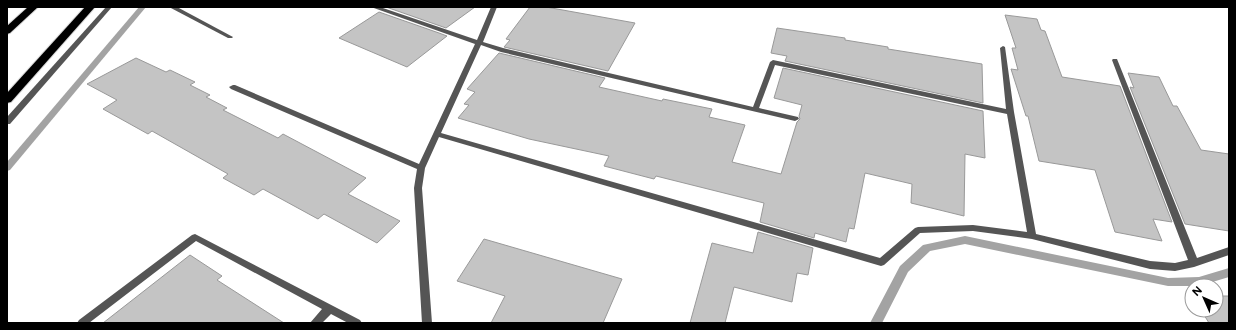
<svg xmlns="http://www.w3.org/2000/svg" width="1236" height="330" font-family="Figtree,sans-serif">
  <style>
    .lines { fill: none; stroke-linecap: round; stroke-linejoin: round }
    .stream { fill: #a3a3a3; fill-rule: evenodd }
    .building { fill: #c4c4c4; stroke: #999 }
    .highway-casing { stroke: #dbdbdb; stroke-width: 2 }
    .street { fill: #555; fill-rule: evenodd }
    .highway { fill: #000; fill-rule: evenodd }
  </style>
  <rect width="100%" height="100%" fill="#fff"/>
  <g class="lines">
    <!-- stream -->
    <g class="stream">
      <polygon points="139,7 146,7 10,170 7,171 7,162"/>
      <polygon points="965,236 1168,278 1199,277 1229,268 1229,277 1199,286 1168,286 965,244 930,251 908,272 882,323 870,323 900,266 923,245"/>
    </g>
  </g>
  <!-- building -->
  <g class="building">
    <polygon points="386,7 475,7 446,28"/>
    <polygon points="530,7 546,7 635,23 608,71 504,47 510,40 506,39"/>
    <polygon points="379,12 439,33 447,36 407,67 339,38"/>
    <polygon points="1005,15 1037,19 1041,30 1045,31 1062,77 1120,86 1172,222 1153,219 1162,241 1115,232 1095,170 1039,161 1028,116 1026,116 1011,69 1018,70 1012,48 1016,48"/>
    <polygon points="777,28 845,38 845,40 888,47 888,49 982,64 983,103 785,61 787,56 771,53"/>
    <polygon points="499,53 605,78 599,87 662,101 663,99 712,109 709,117 745,125 732,162 781,174 797,122 800,119 799,116 802,105 774,98 783,68 983,111 985,158 965,154 964,216 911,203 912,184 865,173 854,229 849,228 846,242 815,233 814,238 760,222 764,203 656,176 654,179 604,166 609,156 529,139 458,118 469,105 464,104 475,92 467,89"/>
    <polygon points="136,58 166,72 170,70 195,82 190,85 210,95 206,97 227,108 223,110 278,138 283,134 366,178 348,194 400,221 377,243 324,214 318,219 263,189 254,195 223,178 228,174 152,131 148,134 103,109 117,100 87,84"/>
    <polygon points="1128,73 1159,77 1173,106 1177,106 1201,150 1229,154 1229,231 1185,224 1130,87 1134,88"/>
    <polygon points="758,232 813,248 808,275 797,273 792,302 734,287 725,323 690,323 712,243 753,253"/>
    <polygon points="484,239 622,279 603,323 491,323 505,296 457,281"/>
    <polygon points="190,255 222,276 217,280 284,323 103,323"/>
    <polygon points="1216,296 1229,296 1229,323 1209,323 1201,310 1216,310"/>
  </g>
  <g class="lines">
    <defs>
      <g id="highway">
        <polygon points="28,7 38,7 10,33 7,34 7,26"/>
        <polygon points="85,7 95,7 11,102 7,103 7,93"/>
      </g>
    </defs>
    <!-- highway casing -->
    <use href="#highway" class="highway-casing"/>
    <!-- street -->
    <g class="street">
      <polygon points="106,7 112,7 10,124 7,124 7,117"/>
      <polygon points="169,7 177,7 233,37 232,38 228,38"/>
      <path d="M371 7H380L477 40 491 7H497L483 42 503 48 753 107 770 62 773 60 1006 109 1000 48 1003 46 1005 47 1014 112 1036 234 1150 261 1175 263 1188 260 1112 60 1113 59H1117L1197 258 1229 247V255L1194 267 1175 271 1150 269 1032 239 973 231 920 233 884 265 881 266 439 137 425 168 422 188 432 323H422L414 188 417 169 231 89 229 87 233 85H235L419 164 475 44ZM481 45 501 52 795 121 799 119 798 117 759 108 775 65 1007 114 1027 232 973 225 918 227 915 228 880 258 441 133Z"/>
      <polygon points="195,234 360,320 362,323 348,323 331,314 322,323 310,323 322,309 196,241 89,323 77,323 79,320 192,235"/>
    </g>
    <!-- highway -->
    <use href="#highway" class="highway"/>
  </g>
  <!-- border -->
  <rect width="1236" height="330" fill="none" stroke="#000000" stroke-width="16"/>
  <!-- north arrow -->
  <g transform="translate(1204 298) rotate(315)"><circle r="19" fill="#ffffff" stroke="#999999"/>
  <path d="M0-3L7 15L0 10L-7 15Z" fill="#000000"/>
  <text y="-6" font-size="11" font-weight="bold" text-anchor="middle" fill="#000000">N</text>
  </g>
</svg>
